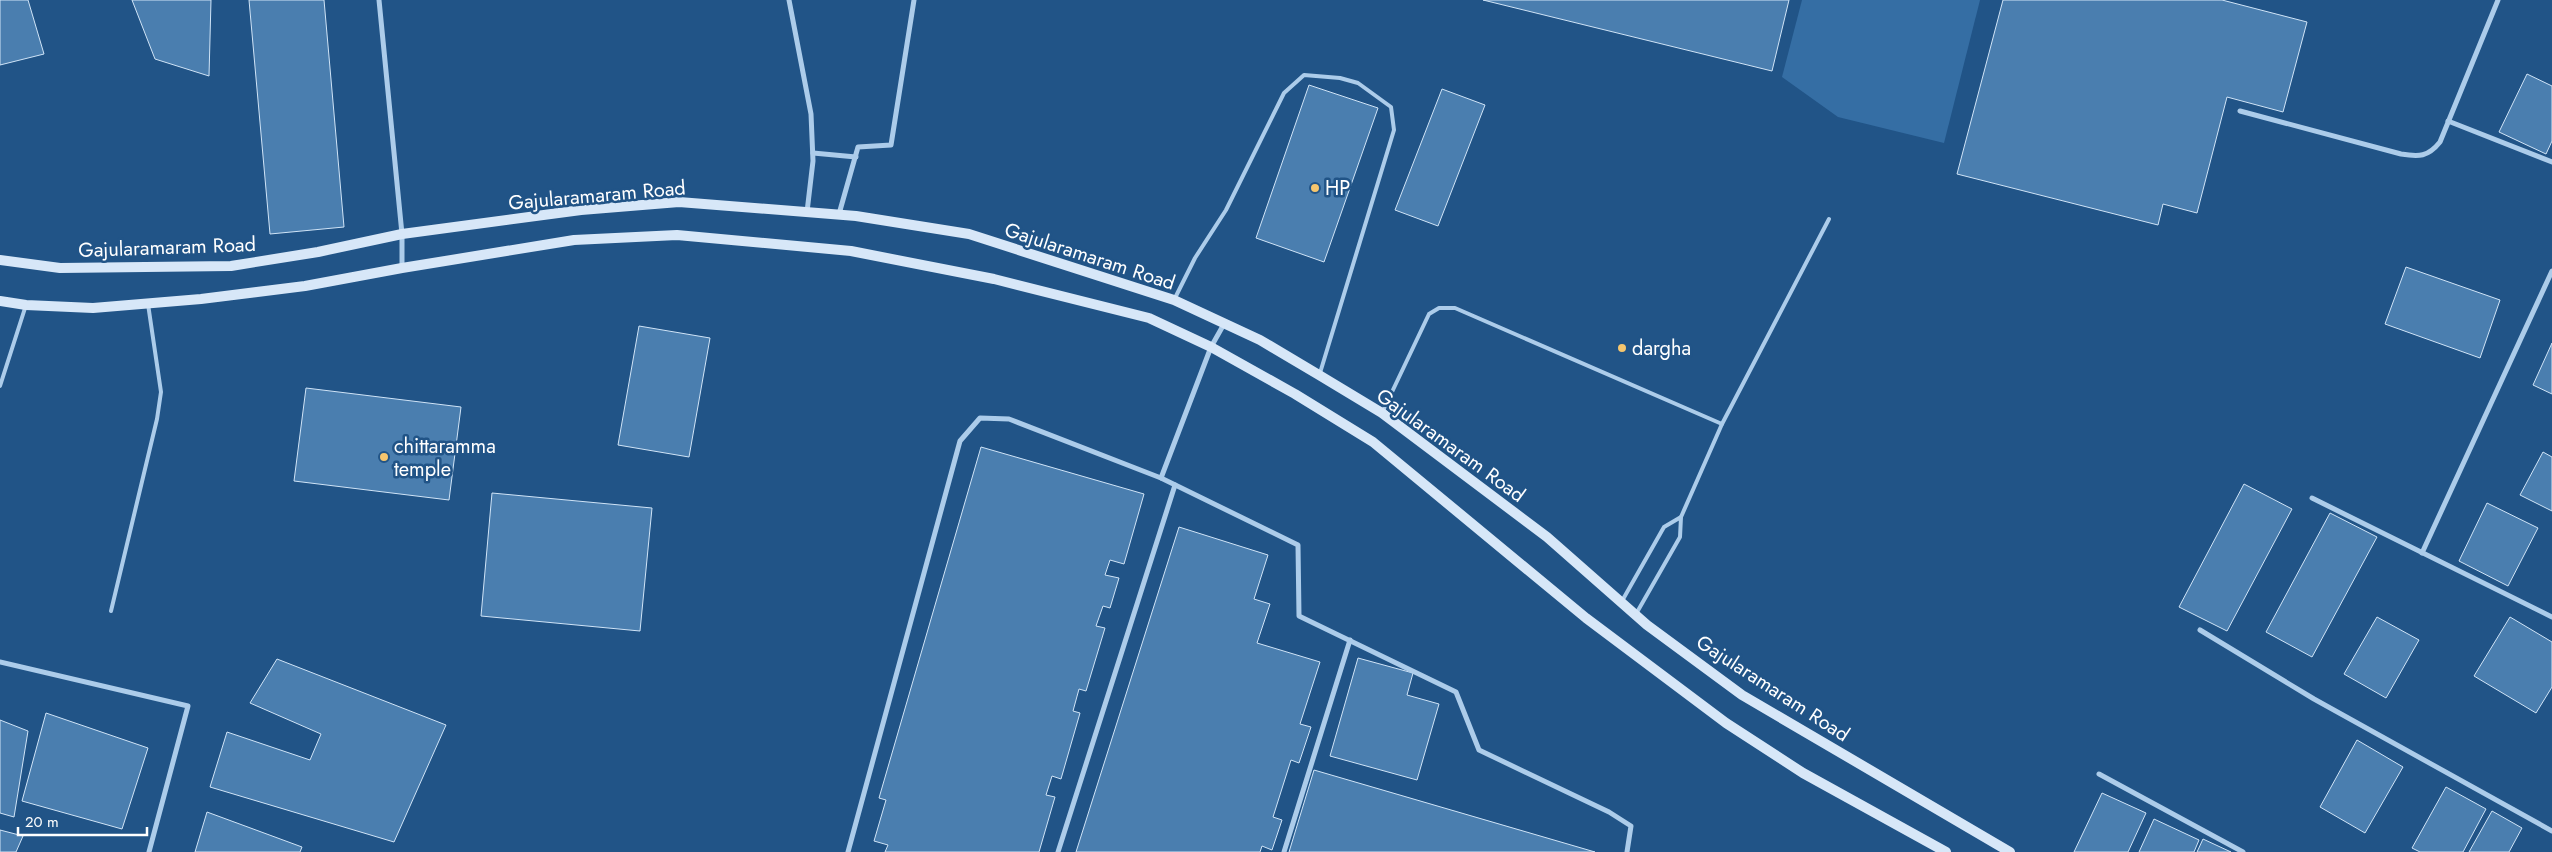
<svg xmlns="http://www.w3.org/2000/svg" width="2552" height="852" font-family="Jost,sans-serif">
  <style>
    .green { fill: #356ea4 }
    .building { fill: #4a7eaf; stroke: #d0e4f7 }
    .lines { fill: none; stroke-linecap: round; stroke-linejoin: round }
    .lane { stroke: #acccea; stroke-width: 4 }
    .street { stroke: #acccea; stroke-width: 5 }
    .secondary { stroke: #d7e7f8; stroke-width: 10 }
    .poi-dot { fill: #f6c66e; stroke: #215487; stroke-width: 2 }
    .labels { text-anchor: middle; stroke-width: 5; stroke-linejoin: round; paint-order: stroke }
    .poi-label { font-size: 20px; fill: #fff; stroke: #215487; text-anchor: start }
    .street-label { font-size: 20px; fill: #fff; stroke: #215487 }
  </style>
  <rect width="100%" height="100%" fill="#215487"/>
  <!-- green -->
  <polygon class="green" points="1802,0 1980,0 1944,143 1838,117 1782,77"/>
  <!-- building -->
  <g class="building">
    <polygon points="0,0 28,0 44,54 0,65"/>
    <polygon points="132,0 211,0 209,76 155,59"/>
    <polygon points="249,0 324,0 344,227 270,234"/>
    <polygon points="1483,0 1789,0 1772,71"/>
    <polygon points="2003,0 2222,0 2307,22 2283,112 2227,97 2197,213 2163,204 2158,225 1957,174"/>
    <polygon points="2527,74 2552,86 2552,141 2546,154 2499,132"/>
    <polygon points="1309,85 1378,108 1324,262 1256,238"/>
    <polygon points="1442,89 1485,105 1438,226 1395,210"/>
    <polygon points="2406,267 2500,300 2480,358 2385,324"/>
    <polygon points="639,326 710,338 689,457 618,445"/>
    <polygon points="2552,343 2552,394 2533,385"/>
    <polygon points="306,388 461,407 449,500 294,481"/>
    <polygon points="981,447 1144,494 1124,564 1110,560 1105,575 1119,578 1110,608 1103,606 1096,626 1105,628 1086,691 1079,689 1073,711 1080,713 1061,779 1052,776 1046,795 1055,797 1039,852 885,852 888,845 874,841 886,800 879,798"/>
    <polygon points="2543,452 2552,457 2552,511 2520,495"/>
    <polygon points="2244,484 2292,509 2227,631 2179,607"/>
    <polygon points="492,493 652,508 640,631 481,616"/>
    <polygon points="2487,503 2538,528 2508,586 2459,561"/>
    <polygon points="2330,513 2377,537 2312,657 2266,632"/>
    <polygon points="1179,527 1268,555 1254,599 1270,604 1257,643 1320,662 1300,724 1311,727 1299,763 1291,760 1273,817 1282,820 1272,850 1262,846 1260,852 1076,852"/>
    <polygon points="2377,617 2419,640 2386,698 2344,674"/>
    <polygon points="2510,617 2552,642 2552,687 2536,713 2474,676"/>
    <polygon points="1358,658 1413,673 1407,695 1439,704 1417,780 1330,756"/>
    <polygon points="277,659 446,725 394,842 210,787 227,732 310,760 321,734 250,703"/>
    <polygon points="46,713 148,748 122,829 22,801"/>
    <polygon points="0,720 28,731 14,817 0,813"/>
    <polygon points="2357,740 2403,767 2365,833 2320,807"/>
    <polygon points="1314,770 1595,852 1289,852"/>
    <polygon points="2446,787 2486,809 2463,852 2420,852 2412,848"/>
    <polygon points="2102,793 2146,813 2128,852 2074,852"/>
    <polygon points="2492,811 2522,828 2509,852 2469,852"/>
    <polygon points="207,812 302,847 300,852 195,852"/>
    <polygon points="2154,819 2199,840 2194,852 2139,852"/>
    <polygon points="0,830 23,836 16,852 0,852"/>
    <polygon points="2203,839 2231,852 2197,852"/>
  </g>
  <g class="lines">
    <!-- lane -->
    <g class="lane">
      <polyline points="1175,298 1195,258 1226,210 1284,93 1304,75 1340,78 1358,83 1391,107 1394,130 1320,373"/>
      <polyline points="0,386 26,305"/>
      <polyline points="1382,413 1429,314 1439,308 1455,308 1722,424"/>
      <polyline points="1681,517 1722,424 1829,219"/>
      <polyline points="1622,601 1664,527 1681,517 1680,537 1636,614"/>
      <polyline points="111,611 157,419 161,392 148,304"/>
    </g>
    <!-- street -->
    <g class="street">
      <polyline points="379,0 402,234 402,268"/>
      <polyline points="789,0 811,114 813,161 807,212"/>
      <path d="M2240 111 2401 154C2419 157 2428 157 2440 142L2498 0"/>
      <polyline points="2448,121 2552,162"/>
      <polyline points="813,153 856,157"/>
      <polyline points="839,214 858,147 891,145 914,0"/>
      <polyline points="1161,478 1211,347 1224,324"/>
      <polyline points="2312,498 2552,617"/>
      <polyline points="2422,553 2552,271"/>
      <polyline points="2200,630 2314,699 2552,831"/>
      <polyline points="0,662 188,706 149,852"/>
      <polyline points="2099,774 2243,852"/>
      <polyline points="848,852 960,441 980,418 1009,419 1161,478 1298,545 1299,616 1456,692 1479,750 1609,812 1631,826 1627,852"/>
      <polyline points="1058,852 1175,485"/>
      <polyline points="1284,852 1350,640"/>
    </g>
    <!-- secondary -->
    <g class="secondary">
      <polyline points="0,260 60,268 231,266 318,252 402,234 581,210 679,202 856,216 969,234 1174,300 1260,340 1319,375 1382,413 1547,537 1647,625 1742,695 2010,852"/>
      <polyline points="0,301 26,305 93,308 201,299 305,286 402,268 574,240 677,235 851,251 994,279 1149,318 1211,347 1295,394 1373,442 1586,618 1726,723 1803,773 1946,852"/>
    </g>
  </g>
  <!-- markers -->
  <g class="poi-dot">
    <circle cx="1315" cy="188" r="5"/>
    <circle cx="1622" cy="348" r="5"/>
    <circle cx="384" cy="457" r="5"/>
  </g>
  <g class="labels">
    <!-- poi labels -->
    <g class="poi-label">
      <text x="1325" y="195">HP</text>
      <text x="1632" y="355">dargha</text>
      <text x="394" y="453">chittaramma<tspan x="394" dy="23">temple</tspan></text>
    </g>
    <!-- street labels -->
    <g class="street-label">
      <text transform="translate(597 195) rotate(-5)" y="7">Gajularamaram Road</text>
      <text transform="translate(167 247) rotate(-2)" y="7">Gajularamaram Road</text>
      <text transform="translate(1090 256) rotate(18)" y="7">Gajularamaram Road</text>
      <text transform="translate(1451 445) rotate(36)" y="7">Gajularamaram Road</text>
      <text transform="translate(1773 688) rotate(33)" y="7">Gajularamaram Road</text>
    </g>
  </g>
  <!-- scale -->
  <path d="M18 827v8h129v-8" fill="none" stroke="#ffffff" stroke-width="2.5"/>
  <text x="25" y="827" font-size="15" fill="#ffffff" stroke="#215487" stroke-width="4" paint-order="stroke">20 m</text>
</svg>
